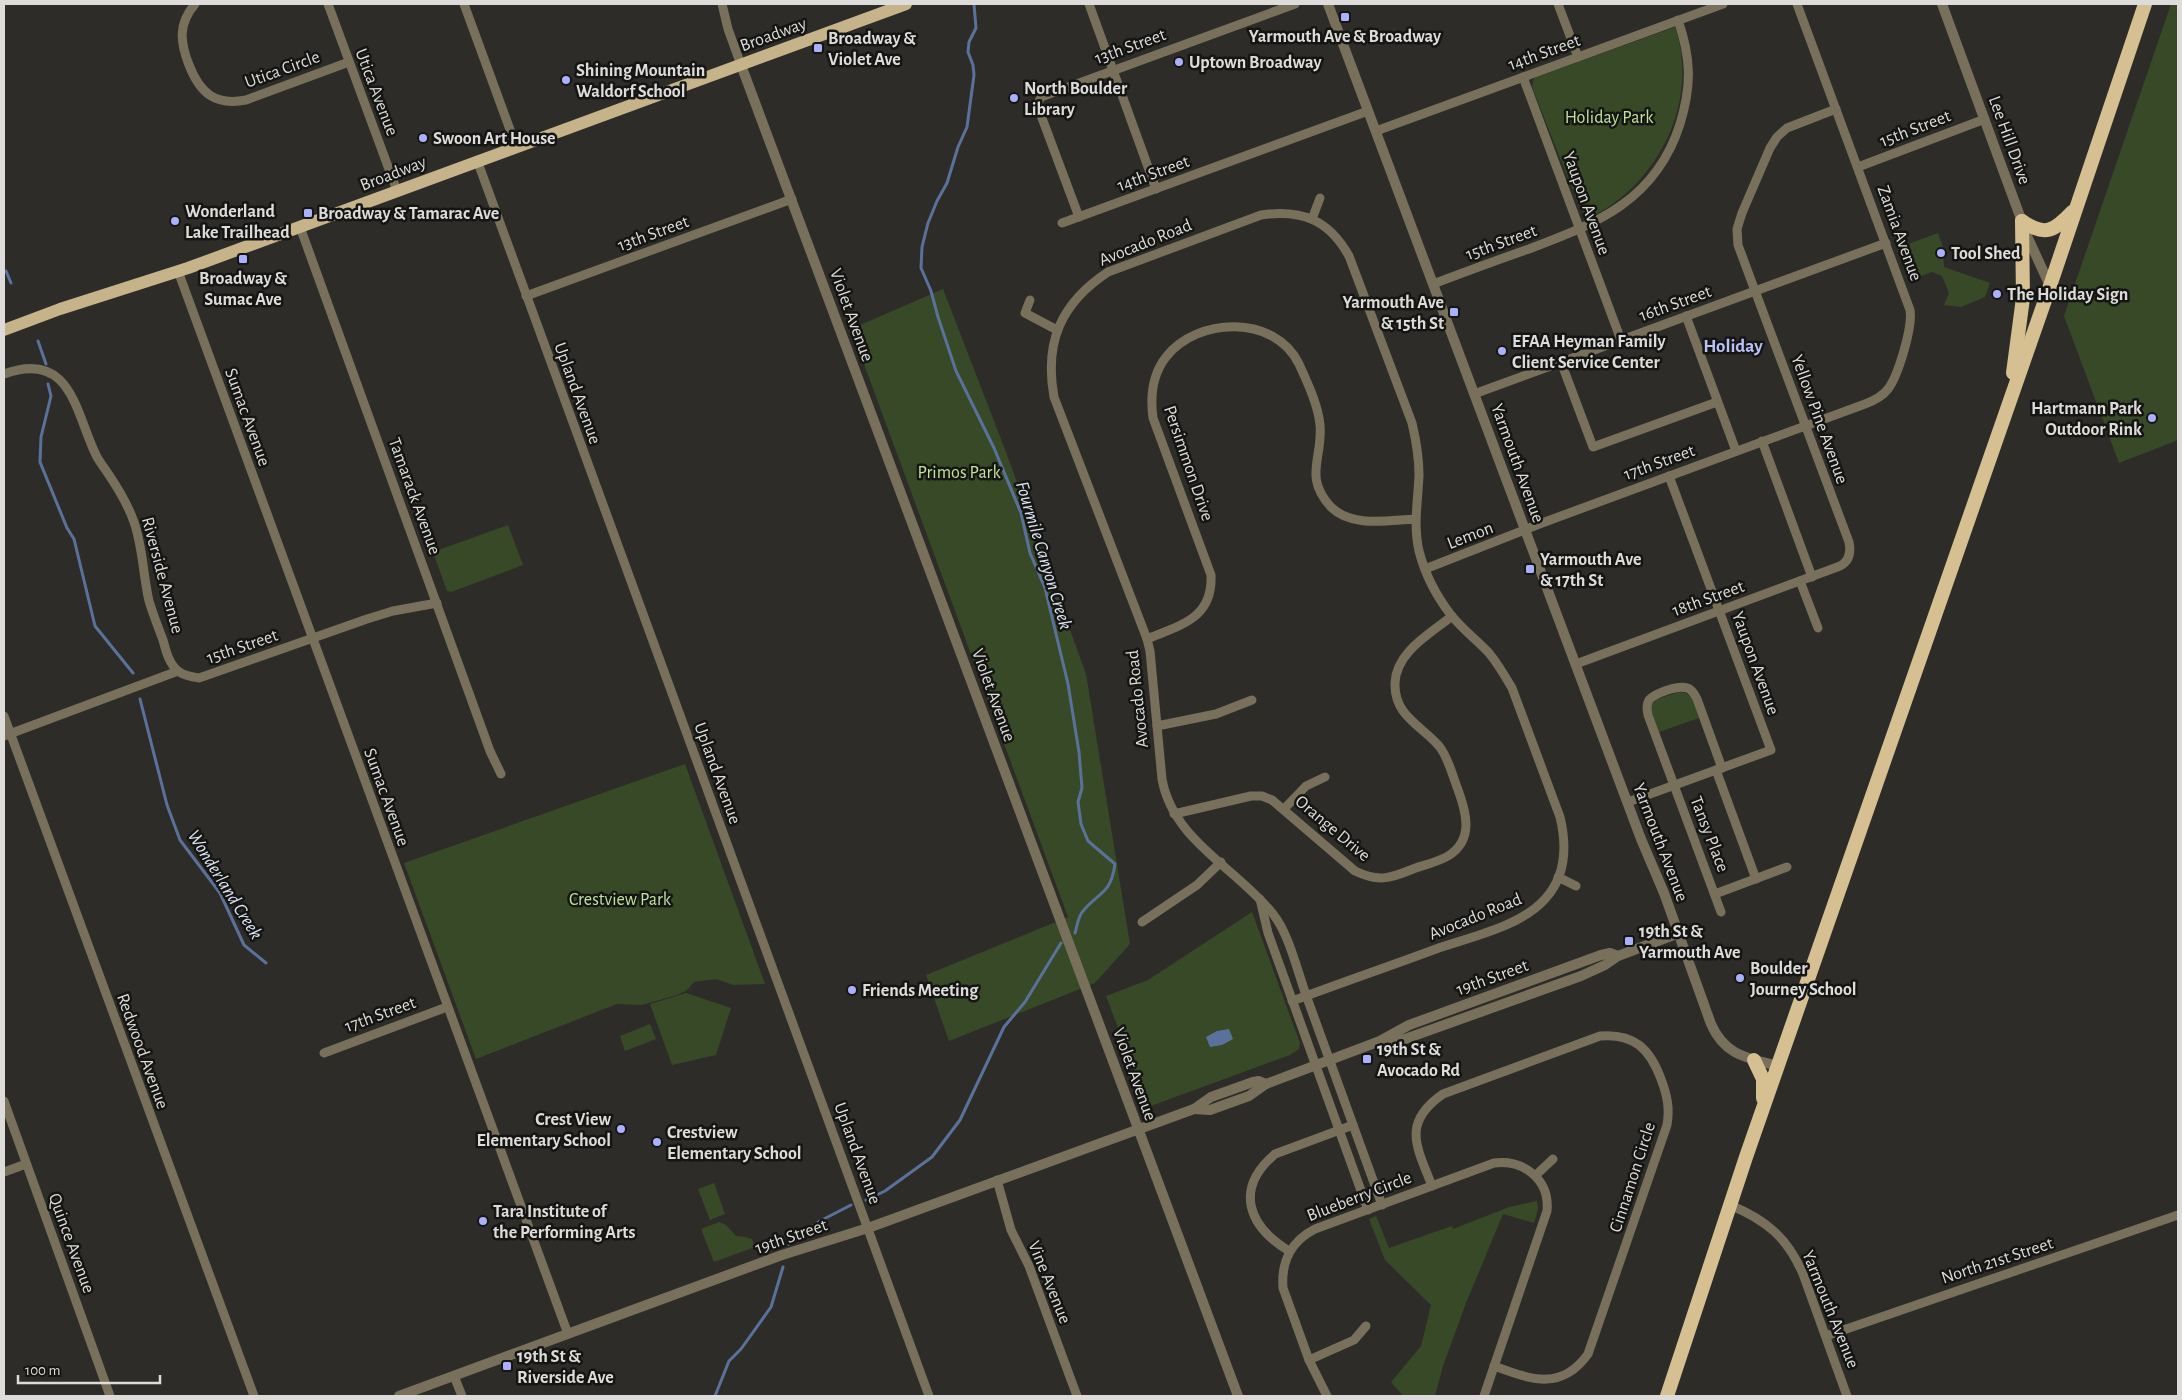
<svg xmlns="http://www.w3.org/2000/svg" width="2182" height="1400" font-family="'Alegreya Sans',sans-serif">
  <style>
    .green { fill: #384927 }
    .water { fill: #5a729b }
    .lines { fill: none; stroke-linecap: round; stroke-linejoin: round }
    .stream { stroke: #5a729b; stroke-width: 3 }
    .minor { stroke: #79705c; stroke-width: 9 }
    .tertiary { stroke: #79705c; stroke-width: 10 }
    .primary { stroke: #c6b389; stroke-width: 12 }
    .trunk { stroke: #d6c092; stroke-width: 14 }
    .poi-dot { fill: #aab0fb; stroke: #151513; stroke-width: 2 }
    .labels { text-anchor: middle; stroke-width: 5; stroke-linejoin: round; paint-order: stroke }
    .street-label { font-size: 18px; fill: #dddcda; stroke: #151513 }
    .poi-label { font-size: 18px; font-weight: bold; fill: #dddcda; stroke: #151513; text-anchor: start }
    .park-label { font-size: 18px; fill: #bfe39c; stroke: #151513 }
    .neighbourhood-label { font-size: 19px; font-weight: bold; fill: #bac0f8; stroke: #151513 }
    .water-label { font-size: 19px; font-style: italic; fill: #dce4f1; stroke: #151513 }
  </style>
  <rect width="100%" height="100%" fill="#2d2c29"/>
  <!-- green -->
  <g class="green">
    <polygon points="2171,4 2178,4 2178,440 2119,463 2064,316"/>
    <path d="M1675 27C1700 100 1659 182 1593 216L1581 211 1532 87 1534 78Z"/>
    <polygon points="1938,233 1943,247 1944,267 1990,283 1985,297 1961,307 1944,305 1949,293 1942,276 1932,272 1911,280 1900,247"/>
    <polygon points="943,289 1006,452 1086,674 1130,944 1095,983 949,1041 926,975 1068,917 851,329"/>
    <polygon points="508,525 523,565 451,592 447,591 433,552"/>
    <path d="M1680 692C1693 692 1695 707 1699 718L1659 732 1651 710 1652 704 1657 699Z"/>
    <polygon points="685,764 765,984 733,985 716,979 694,982 687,990 677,995 642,1005 617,1004 476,1059 404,863"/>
    <polygon points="1252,912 1300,1043 1299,1049 1290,1055 1148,1107 1106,996 1148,980"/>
    <polygon points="686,993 731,1008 716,1055 672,1065 650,1004"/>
    <polygon points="650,1024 656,1039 625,1051 620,1036"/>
    <polygon points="714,1183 725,1214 710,1220 698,1189"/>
    <polygon points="1537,1201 1538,1209 1534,1223 1503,1214 1466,1303 1443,1366 1435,1396 1403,1396 1391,1382 1421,1346 1431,1305 1385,1260 1369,1219 1376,1216 1389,1248 1452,1226 1453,1229 1509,1207"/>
    <polygon points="719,1222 726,1225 736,1236 745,1237 752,1239 755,1247 714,1262 701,1229"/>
  </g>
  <!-- water -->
  <polygon class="water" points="1229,1029 1233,1039 1222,1045 1210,1047 1206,1037 1217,1031"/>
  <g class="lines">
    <!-- stream -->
    <g class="stream">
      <path d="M974 4 976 28 969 42 968 52 973 65 974 75 967 127 958 147 947 183 937 201 928 223 922 247 921 268 931 291 938 317 956 371 994 448 1021 513 1030 553 1045 588 1068 684 1079 752 1082 788 1078 802 1081 824 1088 841 1115 864C1111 894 1099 892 1083 911 1078 916 1077 927 1075 933"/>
      <polyline points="6,271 11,283"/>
      <polyline points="38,341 46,364"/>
      <polyline points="48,384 51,396 41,437 40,462 67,528 74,539 95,626 133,673"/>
      <polyline points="140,699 167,805 180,840 220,893 244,945 266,963"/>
      <polyline points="866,1200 885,1191 932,1157 960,1120 1004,1027 1025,1002 1061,943"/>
      <polyline points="789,1244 820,1221 851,1205"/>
      <polyline points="715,1396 729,1361 741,1349 771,1307 783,1267"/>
    </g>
    <!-- minor -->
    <g class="minor">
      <path d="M195 4C178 24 180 42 189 65 200 93 215 106 246 100L349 62"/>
      <polyline points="328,4 397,191"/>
      <polyline points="464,4 516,146"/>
      <polyline points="722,4 728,29 741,65"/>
      <polyline points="1089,4 1156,189"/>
      <polyline points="1558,4 1578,57"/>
      <polyline points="1523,77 1621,340"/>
      <polyline points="1376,131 1723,4"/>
      <polyline points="477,160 929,1396"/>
      <polyline points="1858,167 1985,119"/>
      <polyline points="1079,217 1039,110 1038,103 1041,97 1295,4"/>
      <polyline points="1312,219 1320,198"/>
      <polyline points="1062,223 1368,111"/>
      <polyline points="300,227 490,751 501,774"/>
      <polyline points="178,271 568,1334"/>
      <path d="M1433 284C1465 272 1497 260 1529 249 1598 223 1656 200 1680 124 1692 85 1691 58 1678 20"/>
      <polyline points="526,296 792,199"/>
      <polyline points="1030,300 1025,313 1057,330"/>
      <polyline points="1686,316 1736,451"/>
      <polyline points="1561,362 1593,447 1717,402"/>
      <path d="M4 374C70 350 75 410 95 453 98 460 103 466 107 472 118 488 128 505 134 522 143 548 143 575 149 601 153 614 158 627 163 640 166 651 169 664 178 671 184 676 192 677 199 678L367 619 393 611 437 603"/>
      <polyline points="1474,394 1886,243"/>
      <polyline points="1762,441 1812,577"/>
      <path d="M1425 569 1542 523 1865 404C1873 401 1882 397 1888 389 1898 376 1913 327 1910 310L1797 4"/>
      <polyline points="1800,581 1818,628"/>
      <path d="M1147 639C1180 625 1213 619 1211 575L1153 418C1150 396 1152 375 1166 357 1197 317 1275 314 1299 364 1307 382 1318 404 1320 425 1323 458 1303 477 1331 507 1352 528 1389 520 1415 519"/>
      <path d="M1576 664 1840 566C1850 561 1851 552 1849 542L1751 280 1738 245 1737 229 1742 213 1770 148 1777 137 1787 128 1836 109"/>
      <polyline points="4,716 254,1396"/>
      <polyline points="1157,726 1216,714 1252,700"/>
      <polyline points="4,736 178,671"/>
      <polyline points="1716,770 1756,879"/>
      <polyline points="1628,802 1771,750 1669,476"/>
      <polyline points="1284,809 1306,786 1325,777"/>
      <path d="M1174 814 1251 796H1262L1272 800 1355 871C1378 882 1389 879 1413 869 1424 865 1438 862 1448 856 1475 839 1466 811 1457 787 1452 774 1448 757 1439 746 1421 725 1394 716 1395 683 1396 652 1430 634 1452 616"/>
      <polyline points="1558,877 1576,886"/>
      <polyline points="1715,894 1787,867"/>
      <polyline points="1260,899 1268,933 1368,1210"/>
      <path d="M1721 912 1648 715C1647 710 1646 705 1649 700 1655 693 1678 685 1687 688 1692 689 1695 695 1697 699L1722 768"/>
      <polyline points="1142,922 1197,885 1221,862"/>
      <path d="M1292 1001 1306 996C1349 980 1393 965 1436 949 1470 937 1520 927 1545 899 1566 876 1567 846 1560 817L1512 688C1505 676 1498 664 1489 653 1477 640 1462 629 1451 615 1437 597 1425 574 1419 551 1413 525 1418 501 1419 475 1419 457 1416 440 1412 423L1349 256C1329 220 1302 209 1261 215L1108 272C1061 303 1044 342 1054 397L1147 639 1150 651 1162 779C1173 841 1237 868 1273 914 1289 934 1297 970 1306 995 1332 1065 1357 1135 1382 1205"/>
      <polyline points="324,1053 447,1007"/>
      <polyline points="4,1101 110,1396"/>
      <polyline points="4,1172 26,1164"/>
      <polyline points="1536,1175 1553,1159"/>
      <polyline points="997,1180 1011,1230 1029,1266 1077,1396"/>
      <path d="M1432 1186C1417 1147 1401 1123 1443 1094L1600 1036C1634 1033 1650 1049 1661 1079 1667 1095 1670 1108 1667 1125L1588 1354C1561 1392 1530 1379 1494 1366"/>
      <path d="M1730 1205C1766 1220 1787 1237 1803 1274L1847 1396"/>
      <path d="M1289 1251C1248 1226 1234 1189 1275 1154L1353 1125"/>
      <polyline points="1826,1336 2178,1215"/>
      <polyline points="1309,1360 1354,1340 1366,1326"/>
      <polyline points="454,1376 462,1396"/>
      <path d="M1327 1396 1309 1360 1283 1288C1281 1262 1291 1241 1315 1229L1494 1163C1524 1159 1550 1180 1547 1211L1484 1396"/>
    </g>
    <!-- tertiary -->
    <g class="tertiary">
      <path d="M1328 4 1641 839 1664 893 1711 1024C1725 1056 1748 1058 1778 1066"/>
      <polyline points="1942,4 2028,238 2050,286"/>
      <polyline points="741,65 1238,1396"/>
      <polyline points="1381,1041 1405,1039 1581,976 1605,965 1618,956 1679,933"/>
      <polyline points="1194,1109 1210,1110 1249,1096 1266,1084 1380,1041 1409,1025 1601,955 1610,953 1618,956"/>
      <polyline points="399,1396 782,1255 868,1228 1194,1109 1211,1097 1253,1082 1259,1081 1266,1084"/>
    </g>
    <!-- primary -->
    <polyline class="primary" points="4,330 60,309 188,268 906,4"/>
    <!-- trunk -->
    <g class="trunk">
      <path d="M2022 221C2045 237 2054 231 2072 212"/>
      <polyline points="2013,373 2023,298 2022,221"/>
      <polyline points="1754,1060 1763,1079 1763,1098"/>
      <polyline points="1667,1396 1746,1157 2050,286 2145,4"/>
    </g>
  </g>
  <!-- markers -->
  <g class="poi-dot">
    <rect x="1340" y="12" width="10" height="10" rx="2.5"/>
    <rect x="813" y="43" width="10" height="10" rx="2.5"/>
    <circle cx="1179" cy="62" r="5"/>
    <circle cx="566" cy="80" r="5"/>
    <circle cx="1014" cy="98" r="5"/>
    <circle cx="423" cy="138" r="5"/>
    <rect x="303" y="208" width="10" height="10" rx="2.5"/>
    <circle cx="175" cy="221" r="5"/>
    <circle cx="1941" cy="253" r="5"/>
    <rect x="238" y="254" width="10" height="10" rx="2.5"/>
    <circle cx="1997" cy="294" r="5"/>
    <rect x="1449" y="307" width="10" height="10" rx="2.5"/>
    <circle cx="1502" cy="351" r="5"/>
    <circle cx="2152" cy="418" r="5"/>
    <rect x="1525" y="564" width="10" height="10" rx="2.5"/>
    <rect x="1624" y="936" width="10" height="10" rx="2.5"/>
    <circle cx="1740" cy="978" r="5"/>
    <circle cx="852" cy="990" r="5"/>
    <rect x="1362" y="1054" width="10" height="10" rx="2.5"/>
    <circle cx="621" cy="1129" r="5"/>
    <circle cx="657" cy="1142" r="5"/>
    <circle cx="483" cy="1221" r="5"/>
    <rect x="502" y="1361" width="10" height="10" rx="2.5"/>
  </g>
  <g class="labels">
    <!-- street labels -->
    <g class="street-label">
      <text transform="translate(773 34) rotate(-20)" y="6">Broadway</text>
      <text transform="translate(1130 46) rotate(-20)" y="6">13th Street</text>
      <text transform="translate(1544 52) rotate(-20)" y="6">14th Street</text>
      <text transform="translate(282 69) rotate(-20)" y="6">Utica Circle</text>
      <text transform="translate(377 92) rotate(69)" y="6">Utica Avenue</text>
      <text transform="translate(1915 128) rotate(-21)" y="6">15th Street</text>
      <text transform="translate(2010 140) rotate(70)" y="6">Lee Hill Drive</text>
      <text transform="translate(393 173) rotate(-21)" y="6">Broadway</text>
      <text transform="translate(1153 173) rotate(-20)" y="6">14th Street</text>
      <text transform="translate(1587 203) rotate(70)" y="6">Yaupon Avenue</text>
      <text transform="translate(653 233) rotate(-20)" y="6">13th Street</text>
      <text transform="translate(1900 233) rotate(70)" y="6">Zamia Avenue</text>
      <text transform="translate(1145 242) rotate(-22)" y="6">Avocado Road</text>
      <text transform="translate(1501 242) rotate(-20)" y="6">15th Street</text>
      <text transform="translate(1675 303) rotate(-20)" y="6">16th Street</text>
      <text transform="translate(852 315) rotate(70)" y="6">Violet Avenue</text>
      <text transform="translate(578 393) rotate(70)" y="6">Upland Avenue</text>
      <text transform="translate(248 417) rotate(70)" y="6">Sumac Avenue</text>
      <text transform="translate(1820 419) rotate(70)" y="6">Yellow Pine Avenue</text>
      <text transform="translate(1659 462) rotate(-20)" y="6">17th Street</text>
      <text transform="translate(1189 463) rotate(71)" y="6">Persimmon Drive</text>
      <text transform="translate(1518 463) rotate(70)" y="6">Yarmouth Avenue</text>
      <text transform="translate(415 496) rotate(70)" y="6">Tamarack Avenue</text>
      <text transform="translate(1470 535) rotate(-21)" y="6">Lemon</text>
      <text transform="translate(163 575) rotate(75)" y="6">Riverside Avenue</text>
      <text transform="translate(1708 598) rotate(-20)" y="6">18th Street</text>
      <text transform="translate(242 646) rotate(-19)" y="6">15th Street</text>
      <text transform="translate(1756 663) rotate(70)" y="6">Yaupon Avenue</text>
      <text transform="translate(994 695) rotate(70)" y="6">Violet Avenue</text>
      <text transform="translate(1137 699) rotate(-96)" y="6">Avocado Road</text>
      <text transform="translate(718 773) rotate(70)" y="6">Upland Avenue</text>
      <text transform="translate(387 797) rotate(70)" y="6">Sumac Avenue</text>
      <text transform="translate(1333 828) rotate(40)" y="6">Orange Drive</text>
      <text transform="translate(1710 834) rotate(69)" y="6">Tansy Place</text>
      <text transform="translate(1661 842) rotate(69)" y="6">Yarmouth Avenue</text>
      <text transform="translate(1475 916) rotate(-22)" y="6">Avocado Road</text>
      <text transform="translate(1492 977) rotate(-20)" y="6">19th Street</text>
      <text transform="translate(380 1014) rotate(-20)" y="6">17th Street</text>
      <text transform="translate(143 1051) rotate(70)" y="6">Redwood Avenue</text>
      <text transform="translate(1135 1074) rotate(70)" y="6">Violet Avenue</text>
      <text transform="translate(858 1153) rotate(70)" y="6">Upland Avenue</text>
      <text transform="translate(1632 1177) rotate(-72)" y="6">Cinnamon Circle</text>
      <text transform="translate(1359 1196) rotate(-21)" y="6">Blueberry Circle</text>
      <text transform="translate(791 1236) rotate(-19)" y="6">19th Street</text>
      <text transform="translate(72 1243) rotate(70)" y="6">Quince Avenue</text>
      <text transform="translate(1997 1260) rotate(-18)" y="6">North 21st Street</text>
      <text transform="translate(1050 1282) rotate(68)" y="6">Vine Avenue</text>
      <text transform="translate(1831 1309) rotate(68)" y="6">Yarmouth Avenue</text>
    </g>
    <!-- poi labels -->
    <g class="poi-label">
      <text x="1345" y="42" text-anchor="middle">Yarmouth Ave &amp; Broadway</text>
      <text x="828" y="44">Broadway &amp;<tspan x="828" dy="21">Violet Ave</tspan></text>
      <text x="1189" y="68">Uptown Broadway</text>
      <text x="576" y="76">Shining Mountain<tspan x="576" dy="21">Waldorf School</tspan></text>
      <text x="1024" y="94">North Boulder<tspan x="1024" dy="21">Library</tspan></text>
      <text x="433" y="144">Swoon Art House</text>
      <text x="185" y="217">Wonderland<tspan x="185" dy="21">Lake Trailhead</tspan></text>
      <text x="318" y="219">Broadway &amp; Tamarac Ave</text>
      <text x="1951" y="259">Tool Shed</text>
      <text x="243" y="284" text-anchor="middle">Broadway &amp;<tspan x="243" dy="21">Sumac Ave</tspan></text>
      <text x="2007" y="300">The Holiday Sign</text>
      <text x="1444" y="308" text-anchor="end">Yarmouth Ave<tspan x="1444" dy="21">&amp; 15th St</tspan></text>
      <text x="1512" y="347">EFAA Heyman Family<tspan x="1512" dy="21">Client Service Center</tspan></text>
      <text x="2142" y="414" text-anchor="end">Hartmann Park<tspan x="2142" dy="21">Outdoor Rink</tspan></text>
      <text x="1540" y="565">Yarmouth Ave<tspan x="1540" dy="21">&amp; 17th St</tspan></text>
      <text x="1639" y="937">19th St &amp;<tspan x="1639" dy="21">Yarmouth Ave</tspan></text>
      <text x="1750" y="974">Boulder<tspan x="1750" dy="21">Journey School</tspan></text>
      <text x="862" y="996">Friends Meeting</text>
      <text x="1377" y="1055">19th St &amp;<tspan x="1377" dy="21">Avocado Rd</tspan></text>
      <text x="611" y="1125" text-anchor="end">Crest View<tspan x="611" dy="21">Elementary School</tspan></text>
      <text x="667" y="1138">Crestview<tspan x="667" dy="21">Elementary School</tspan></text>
      <text x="493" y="1217">Tara Institute of<tspan x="493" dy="21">the Performing Arts</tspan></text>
      <text x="517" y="1362">19th St &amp;<tspan x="517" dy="21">Riverside Ave</tspan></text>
    </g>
    <!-- park labels -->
    <g class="park-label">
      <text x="1609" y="123">Holiday Park</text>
      <text x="959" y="478">Primos Park</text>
      <text x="620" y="905">Crestview Park</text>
    </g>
    <!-- neighbourhood labels -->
    <g class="neighbourhood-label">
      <text x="1733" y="352">Holiday</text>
    </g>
    <!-- water labels -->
    <g class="water-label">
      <text transform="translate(1045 555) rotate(73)" y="7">Fourmile Canyon Creek</text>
      <text transform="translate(226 884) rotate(58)" y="7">Wonderland Creek</text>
    </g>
  </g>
  <!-- border -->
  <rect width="2182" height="1400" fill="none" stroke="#dddcda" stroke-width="10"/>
  <!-- scale -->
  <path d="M18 1375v8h142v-8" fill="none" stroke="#dddcda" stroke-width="2.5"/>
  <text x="25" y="1375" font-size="15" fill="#dddcda" stroke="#151513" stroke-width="4" paint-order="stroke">100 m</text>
</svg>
